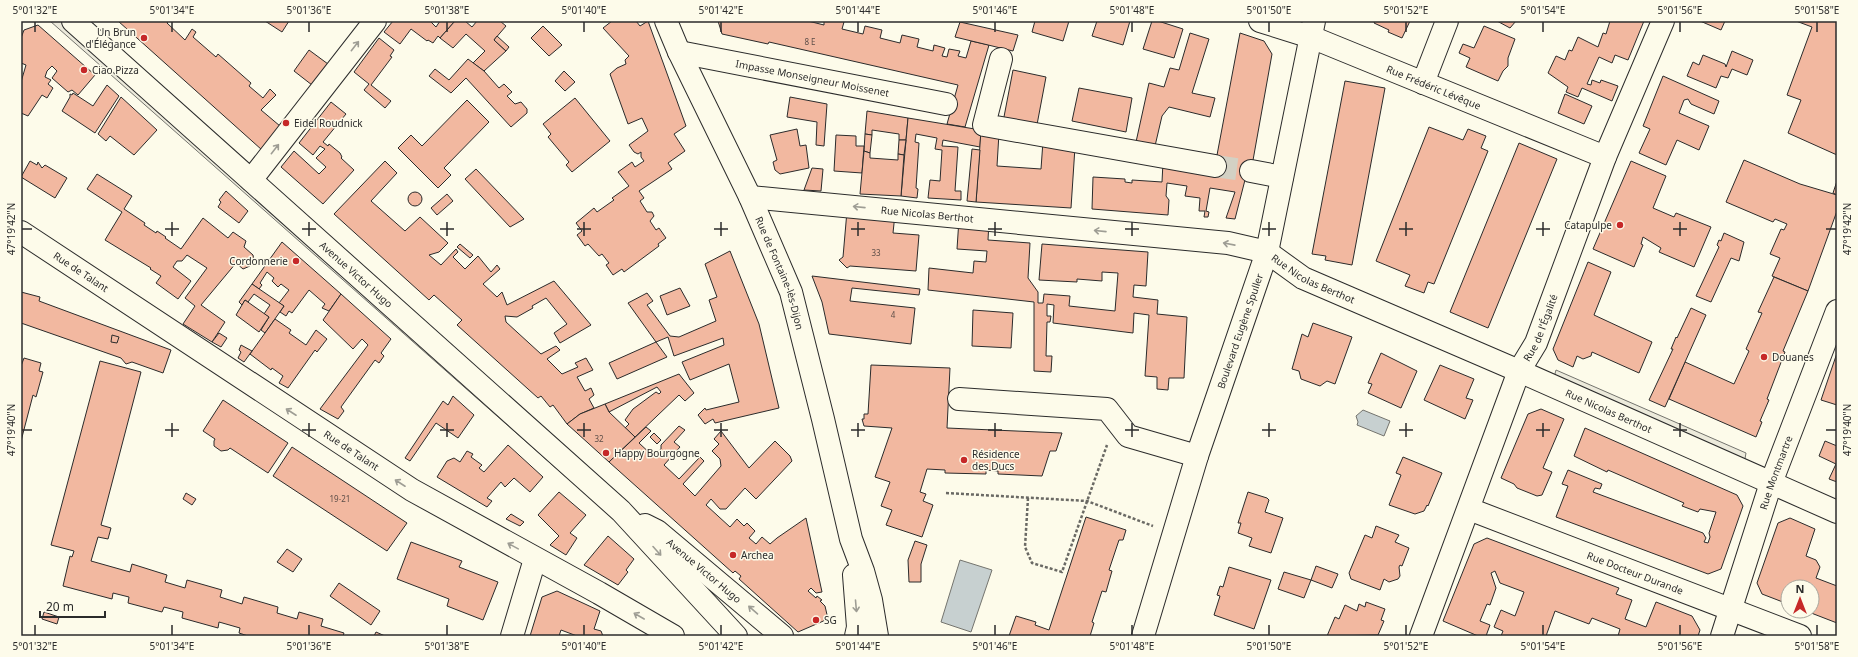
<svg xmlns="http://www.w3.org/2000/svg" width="1858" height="657" font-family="'Noto Sans',sans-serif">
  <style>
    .parking { fill: #eceadb; stroke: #74746e }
    .water { fill: #c7d0d0; stroke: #74746e }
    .building { fill: #f2b8a0; stroke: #2b2b2b }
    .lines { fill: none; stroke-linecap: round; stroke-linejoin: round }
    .minor-tunnel { stroke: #d3d1c4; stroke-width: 22; stroke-dasharray: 22 11; stroke-linecap: butt }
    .minor-casing { stroke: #2b2b2b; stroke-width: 24 }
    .major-casing { stroke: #2b2b2b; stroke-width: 24 }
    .path { stroke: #6a6964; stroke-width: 2.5; stroke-dasharray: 3 2; stroke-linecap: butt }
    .minor { stroke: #fdfbea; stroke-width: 22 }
    .major { stroke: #fdfbea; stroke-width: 22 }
    .oneway { stroke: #9e9d94 }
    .ticks { fill: none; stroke: #2b2b2b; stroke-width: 1.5 }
    .poi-dot { fill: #c62828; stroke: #fdfbea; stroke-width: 1.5 }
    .labels { text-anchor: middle; stroke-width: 3; stroke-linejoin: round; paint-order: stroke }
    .number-label { font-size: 8px; fill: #5d4e48 }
    .poi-label { font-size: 10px; fill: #2b2b2b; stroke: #fdfbea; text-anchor: start }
    .street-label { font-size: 10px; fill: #2b2b2b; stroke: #fdfbea }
    .neatline { fill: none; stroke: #2b2b2b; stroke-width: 1.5 }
    .ticks-label { font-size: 10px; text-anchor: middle; fill: #2b2b2b }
  </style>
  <rect width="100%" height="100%" fill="#fdfbea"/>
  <!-- parking -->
  <g class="parking">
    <polygon points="50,21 73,21 573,468 566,477"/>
    <polygon points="1556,370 1746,453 1743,470 1552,385"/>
  </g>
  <!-- water -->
  <g class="water">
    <polygon points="1363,410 1390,421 1384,436 1357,425 1358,422 1356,416"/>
    <polygon points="960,560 992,570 971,632 941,622"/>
  </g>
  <!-- building -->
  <g class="building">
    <polygon points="118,21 168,21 167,23 185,40 192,29 196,32 193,37 216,57 218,54 251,83 249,86 263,98 270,89 276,95 261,110 280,126 262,150"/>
    <polygon points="265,21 289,21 282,32"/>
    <polygon points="393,21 430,21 436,27 440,21 455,21 440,38 438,36 433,43 428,40 427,41 411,29 400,44 384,32"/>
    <polygon points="455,21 465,21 472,27 477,21 500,21 506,26 494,40 506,51 484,71 473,63 485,51 466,34 453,48 440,38"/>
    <polygon points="612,21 636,21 640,26 648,21 686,126 674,134 685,151 668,163 672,169 639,191 644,198 640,201 647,212 652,212 654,216 650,221 656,230 659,228 666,238 658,244 659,246 624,272 622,269 613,275 606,265 609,263 602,254 599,256 588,244 585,246 577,235 582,231 576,223 594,208 597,212 614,200 612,198 629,186 618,172 632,162 635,167 644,161 641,157 641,152 638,154 634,152 629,145 648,131 642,118 628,124 610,74 617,68 626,64 625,60 629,56 603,28"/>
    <polygon points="718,21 808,21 824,25 824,21 842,21 844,22 842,29 863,34 865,26 882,30 880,38 900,43 902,35 919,39 917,47 933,51 934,45 945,48 942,56 947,57 949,49 960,51 958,56 966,58 971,41 989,45 965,127 947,124 958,85 769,42 768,44 722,34"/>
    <polygon points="1035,21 1069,21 1063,41 1032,32"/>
    <polygon points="1097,21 1130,21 1123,45 1092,36"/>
    <polygon points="1152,21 1158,21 1183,29 1174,58 1143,49"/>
    <polygon points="1375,21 1410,21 1402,38 1388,32 1389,30 1374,23"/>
    <polygon points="1497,21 1516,21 1510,28"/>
    <polygon points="1610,21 1644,21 1628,60 1615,55 1612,63 1599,57 1587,84 1591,85 1592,80 1600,83 1601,80 1618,86 1612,101 1582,88 1578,97 1566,92 1568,87 1548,73 1556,56 1565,60 1569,50 1572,51 1578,37 1598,47 1603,33 1606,34"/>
    <polygon points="1700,21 1725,21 1721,30"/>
    <polygon points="1796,21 1837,21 1837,155 1788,133 1801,100 1787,95 1812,27"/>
    <polygon points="960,22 1018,35 1013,51 955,37"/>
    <polygon points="38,25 95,75 78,95 72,90 68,92 52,78 57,71 52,66 47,71 45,77 51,80 48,84 53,88 47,98 42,95 28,116 21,113 21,82 26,65 21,63 21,38 24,30"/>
    <polygon points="543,26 562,45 549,56 531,38"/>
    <polygon points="1484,26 1515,39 1508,58 1508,66 1503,71 1498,81 1466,67 1470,58 1459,53 1463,44 1474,48"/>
    <polygon points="1190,33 1209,39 1192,93 1215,98 1210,117 1169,107 1162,116 1155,146 1136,142 1149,83 1164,87 1170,68 1179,70"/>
    <polygon points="1240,33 1264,41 1272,54 1250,177 1246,176 1235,219 1226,218 1235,192 1210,188 1206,211 1209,212 1208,217 1204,217 1205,211 1199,211 1200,198 1185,196 1187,186 1167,183 1166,196 1169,200 1168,215 1092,209 1093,177 1125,179 1125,182 1132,183 1132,180 1162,182 1163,162 1214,171"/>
    <polygon points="497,36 509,47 506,51 494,40"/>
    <polygon points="379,38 394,50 390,56 392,57 371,85 391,101 385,108 364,90 369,84 354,72"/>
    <polygon points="309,50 328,64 312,85 294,71"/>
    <polygon points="1732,51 1753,60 1747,75 1732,69 1728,78 1721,76 1716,88 1687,76 1693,62 1699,65 1703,55 1725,64 1726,67"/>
    <polygon points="468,59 484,71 499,88 504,84 512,92 507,96 515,104 521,102 527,109 527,113 511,127 466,78 451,93 429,76 435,69 449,80"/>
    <polygon points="1013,70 1046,77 1036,130 1003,122"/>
    <polygon points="564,71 575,82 565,91 555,81"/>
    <polygon points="1663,76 1719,101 1714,114 1691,104 1688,99 1684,100 1679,113 1709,126 1699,150 1677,140 1666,165 1639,153 1650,129 1643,126"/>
    <polygon points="1345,81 1385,88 1352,265 1325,260 1326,256 1312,254"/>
    <polygon points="107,85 119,96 95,133 62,111 70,97 70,94 72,95 73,93 93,106"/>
    <polygon points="1079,88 1132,98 1126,132 1072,121"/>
    <polygon points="1565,94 1592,106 1584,124 1558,113"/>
    <polygon points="121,97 157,130 134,155 110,136 106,141 98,134"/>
    <polygon points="790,97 827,104 824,146 816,145 817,122 787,117"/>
    <polygon points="575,98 610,141 572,172 566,165 569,162 548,137 551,134 543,124"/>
    <polygon points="467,100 489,122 444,168 451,175 438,188 398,148 411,135 422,146"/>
    <polygon points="331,102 346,114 323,142 328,146 329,144 340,153 342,157 341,158 354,170 323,204 281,167 294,151 319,174 326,167 316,158 325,149 320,146 313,155 299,143"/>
    <polygon points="867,111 908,118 906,140 899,140 899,134 872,130 872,135 865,134"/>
    <polygon points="908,118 981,130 980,147 943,140 942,146 958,147 955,191 961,191 961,200 928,198 930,180 940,181 942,150 935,149 937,138 916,134 915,142 919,143 916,188 918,189 917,198 901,196"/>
    <polygon points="1429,127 1463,140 1468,129 1486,136 1481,148 1488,151 1434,284 1428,282 1424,293 1405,286 1410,275 1376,261"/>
    <polygon points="797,129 800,146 806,145 809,168 780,174 775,170 773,162 777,160 770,135"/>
    <polygon points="981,130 999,133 997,166 1041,169 1043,141 1075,147 1071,208 976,202"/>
    <polygon points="865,134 872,135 870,153 864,151"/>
    <polygon points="836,135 856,136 856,146 864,146 862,173 834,171"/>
    <polygon points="899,140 906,140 904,155 898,154"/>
    <polygon points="1519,143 1557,159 1488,328 1450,312"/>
    <polygon points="972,149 980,150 976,202 967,201"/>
    <polygon points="864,151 870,153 870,158 898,160 898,154 904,155 901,196 860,194"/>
    <polygon points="1744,160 1800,184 1837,195 1837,211 1808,291 1772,276 1780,258 1770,254 1781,229 1784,230 1787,224 1775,219 1773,222 1726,202"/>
    <polygon points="30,161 37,165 38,162 42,168 45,165 67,178 55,198 21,177"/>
    <polygon points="385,161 397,173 371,201 405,231 420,217 448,243 439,252 429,255 441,265 456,249 458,252 453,257 465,269 478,256 491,272 497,265 500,269 483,284 497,297 502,292 507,305 554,281 591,325 560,343 554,333 567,324 546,298 532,306 533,308 517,317 505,316 506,322 541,354 556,346 560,350 547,359 562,374 578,367 575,363 586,358 593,370 577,377 585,391 591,388 594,395 589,399 594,408 580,414 567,424 553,405 550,407 541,396 538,398 457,325 462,320 434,295 429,300 334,214"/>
    <polygon points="1631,161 1666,176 1653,208 1674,217 1676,213 1711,227 1694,267 1659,252 1661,248 1643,237 1641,244 1643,245 1634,267 1593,249"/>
    <polygon points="812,168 823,169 821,191 804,190"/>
    <polygon points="476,169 524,219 510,227 465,179"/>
    <polygon points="97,174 132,196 124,209 145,223 144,225 156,233 157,231 166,237 165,238 181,249 203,218 228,238 233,232 246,241 244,247 253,255 254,261 250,266 243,269 236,263 201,305 225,322 212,342 183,324 195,306 185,298 207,268 187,255 182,261 177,261 173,267 191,281 178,299 156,283 161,276 150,269 151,268 105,240 122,212 87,189"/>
    <polygon points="1837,181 1837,195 1833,193"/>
    <polygon points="226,191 248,211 239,223 218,207 221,202 219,200"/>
    <circle cx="415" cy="199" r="7"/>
    <polygon points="447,194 453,201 437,215 431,208"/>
    <polygon points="847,211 895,214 893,233 919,235 916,271 850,266 847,268 839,260 843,257"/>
    <polygon points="959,219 989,221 988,240 1030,243 1028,278 1038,292 1038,303 1043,303 1044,294 1070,296 1069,306 1115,311 1118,273 1102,272 1102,281 1077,279 1077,282 1039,280 1042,244 1148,252 1146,286 1134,285 1133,297 1158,300 1157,314 1187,317 1184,378 1169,378 1168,390 1157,389 1157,377 1145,376 1149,315 1134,313 1133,333 1053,323 1054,305 1047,304 1047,316 1051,316 1050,322 1047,322 1046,356 1052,356 1051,372 1034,371 1034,302 928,290 929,268 973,273 974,261 986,262 987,251 957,249"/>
    <polygon points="1724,233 1744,242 1739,261 1731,258 1711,302 1696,296 1719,247 1717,245 1719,240 1721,241"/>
    <polygon points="282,242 341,294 329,311 322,308 325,304 309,290 292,313 289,311 286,316 280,312 284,306 279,303 289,290 281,284 278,287 272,281 274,278 267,272 260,283 262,285 259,289 252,284"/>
    <polygon points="460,244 473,255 470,258 457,247"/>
    <polygon points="730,251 759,324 779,408 715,423 713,419 705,424 698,415 705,408 706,410 739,402 729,364 690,380 682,362 724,345 723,338 674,356 668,337 656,342 628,303 647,293 653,301 647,305 670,336 679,337 716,321 709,300 717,297 705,264"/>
    <polygon points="1588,262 1611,272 1594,315 1652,342 1639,373 1592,352 1591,356 1583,359 1577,356 1573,367 1558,360 1553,349"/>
    <polygon points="812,276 920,289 919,295 852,288 850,301 915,308 911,344 829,334 822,302"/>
    <polygon points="1774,277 1808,291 1783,351 1785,352 1767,399 1769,400 1760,421 1762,422 1756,437 1669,399 1685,362 1734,384 1749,351 1746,349 1762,313 1758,312"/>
    <polygon points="252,284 284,306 265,333 261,330 269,317 264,314 270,305 254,294 248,302 245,300 242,305 239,302"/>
    <polygon points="680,288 690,306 667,315 660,296"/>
    <polygon points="21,292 40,297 39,301 171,350 163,373 132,362 126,364 121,358 21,323"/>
    <polygon points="341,294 391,339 381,353 384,356 379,363 375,360 341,407 344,411 338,419 320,409 368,345 362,339 353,349 323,320"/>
    <polygon points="245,300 269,317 259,332 236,315"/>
    <polygon points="1691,308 1706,315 1665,407 1649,400 1673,349 1671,349 1676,337 1677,338"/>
    <polygon points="973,310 1013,313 1011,348 972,346"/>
    <polygon points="275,319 291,330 289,333 306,345 316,330 327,339 317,352 315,350 288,388 279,383 283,376 272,368 271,370 250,354"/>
    <polygon points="1313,323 1352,337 1335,384 1327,381 1320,386 1301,379 1299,371 1292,369 1302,334 1308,337"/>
    <polygon points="219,333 227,338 221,347 212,342"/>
    <polygon points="112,335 119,337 117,343 111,342"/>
    <polygon points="656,342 667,357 617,379 609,363"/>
    <polygon points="241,345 252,351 244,362 238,358 241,352 239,350"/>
    <polygon points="1381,353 1417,371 1401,408 1368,393 1372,384 1368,383"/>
    <polygon points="1837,353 1837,405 1821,400"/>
    <polygon points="24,358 41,363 39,371 43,372 36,397 33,395 21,441 21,366"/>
    <polygon points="100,361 141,372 101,525 111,528 108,539 98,537 91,561 130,572 132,564 167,575 165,582 185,588 187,580 222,590 220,597 242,604 244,597 278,607 277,613 297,619 299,612 323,619 321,626 344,633 343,636 248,636 239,633 240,628 219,622 218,628 182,618 183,612 164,607 162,612 128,603 129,597 113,593 112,599 63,586 70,556 72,557 74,551 51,545"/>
    <polygon points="871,365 950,368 947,428 1062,433 1056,451 1050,451 1042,476 998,474 998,471 986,470 986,474 945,473 945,470 927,469 920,492 926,494 923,501 933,505 922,537 886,525 892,510 881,506 890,482 875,477 892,428 864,426 862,419 864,419 864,414 868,414"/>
    <polygon points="1440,365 1474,379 1466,398 1473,400 1465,419 1424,400"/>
    <polygon points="679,374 694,393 685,401 679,395 635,437 625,428 629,424 625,420 633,409 656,392 659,394 661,392 657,387 609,412 605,404"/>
    <polygon points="453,396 474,415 458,438 436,423 410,461 405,458 443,401 448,405"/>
    <polygon points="223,400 288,443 268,473 230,448 228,450 221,451 214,446 214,441 215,439 203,431"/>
    <polygon points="605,404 609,412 635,437 609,462 567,424 580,414"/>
    <polygon points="1541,409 1564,419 1543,468 1552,472 1542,495 1537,496 1517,488 1514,484 1501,478 1528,414"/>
    <polygon points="679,426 685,430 674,442 680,447 664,465 679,479 700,457 704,461 683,484 695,496 721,466 720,459 712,451 719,444 714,439 721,431 749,468 775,441 790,456 792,461 756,499 745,488 726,509 720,509 711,499 706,505 730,527 737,519 744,526 747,523 755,531 749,538 756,544 762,537 770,544 777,538 806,518 822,592 816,593 811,588 808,591 816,598 817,596 822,600 820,601 825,606 828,619 798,632 739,579 741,576 735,571 733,573 609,462 646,427 651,431 639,443 653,456 661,449 661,445"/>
    <polygon points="1585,428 1737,495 1743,506 1721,569 1708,574 1556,517 1568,486 1562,484 1568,470 1602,484 1600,489 1595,488 1593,492 1703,533 1706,538 1704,542 1708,543 1710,537 1709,533 1716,512 1700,509 1698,512 1682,506 1684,503 1608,470 1607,472 1574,456"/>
    <polygon points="654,433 661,440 657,444 650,437"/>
    <polygon points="1825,441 1837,446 1837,482 1829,479 1836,464 1819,456"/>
    <polygon points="508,445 543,477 530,492 514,478 505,487 501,482 487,498 492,501 487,507 437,477 447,461 454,458 460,462 467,451 473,454 471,457 482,465 479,468 484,472"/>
    <polygon points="292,447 407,523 387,551 273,476"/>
    <polygon points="1403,457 1442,473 1428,506 1427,505 1424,511 1415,514 1389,505 1401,475 1396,473"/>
    <polygon points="559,492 586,515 570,533 577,538 566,555 550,545 559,536 538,515"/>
    <polygon points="1248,492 1267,498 1269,500 1265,512 1283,518 1271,553 1249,546 1252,538 1238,533 1241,523 1238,523"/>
    <polygon points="186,493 196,499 192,505 183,499"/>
    <polygon points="511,514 524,522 520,526 506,519"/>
    <polygon points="1086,517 1126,530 1123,540 1119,540 1109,570 1112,571 1106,592 1102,591 1092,622 1094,623 1090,636 1009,636 1016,616 1036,622 1035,625 1049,630"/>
    <polygon points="1790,518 1815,529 1806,556 1816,560 1820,567 1816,578 1837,586 1837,623 1806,611 1812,611 1812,587 1788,587 1788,604 1762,594 1757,583 1778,523"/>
    <polygon points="1376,526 1399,535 1395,542 1409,548 1402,566 1400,565 1399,567 1400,576 1398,579 1389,582 1384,579 1380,590 1351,579 1349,573 1365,535 1372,538"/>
    <polygon points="608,536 634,559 626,570 628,572 618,585 584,565"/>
    <polygon points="1487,538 1619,588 1616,594 1632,600 1625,619 1646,627 1656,602 1692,616 1700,630 1698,636 1618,636 1620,629 1592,618 1589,624 1555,611 1546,636 1501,636 1503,631 1494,627 1501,610 1515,616 1524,592 1500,583 1495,571 1491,573 1496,588 1490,605 1487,604 1480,621 1490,625 1486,636 1478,636 1443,621 1474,544"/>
    <polygon points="915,541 927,545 921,564 921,582 909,582 908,560"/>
    <polygon points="411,542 462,561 459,567 498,582 483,620 447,606 449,599 397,579"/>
    <polygon points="287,549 302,559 293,572 277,562"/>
    <polygon points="1316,566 1338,574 1332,588 1311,580"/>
    <polygon points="1229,567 1271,580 1254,629 1214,615 1220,596 1217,595 1220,586 1223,587"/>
    <polygon points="1284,572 1311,580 1304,598 1278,589"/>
    <polygon points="339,583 380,611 371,625 330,596"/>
    <polygon points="557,591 600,611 594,629 601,631 603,636 577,636 561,630 559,636 530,636 542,597"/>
    <polygon points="1366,602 1385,609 1381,620 1384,621 1378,635 1327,636 1335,617 1339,619 1345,605 1357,611 1359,604 1365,607"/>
    <polygon points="44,612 59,617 57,624 42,619"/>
    <polygon points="376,632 385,636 374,636"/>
  </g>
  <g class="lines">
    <!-- minor-tunnel -->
    <polyline class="minor-tunnel" points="1215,166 1251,171"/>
    <defs>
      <g id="minor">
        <path id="s1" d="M666 21 679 52 750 197 791 292 823 419 851 539 863 571 871 600 877 636"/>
        <path id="s2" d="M1260 21 1311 37 1605 157"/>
        <path id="s3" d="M679 52 946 104"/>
        <polyline points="1001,59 984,125 1215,166"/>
        <polyline points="1423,83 1447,21"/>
        <polyline points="1251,171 1282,177"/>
        <polyline points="251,180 375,21"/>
        <path id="s4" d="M750 197 1228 243 1267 252 1303 278 1519 371 1837 512"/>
        <path id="s5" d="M21 232 412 490 599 593 673 636"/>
        <polyline points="959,399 1107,409 1128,436 1197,456"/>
        <path id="s6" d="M1469 509 1800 636"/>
        <polyline points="854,575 858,627 856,636"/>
        <polyline points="512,636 535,559"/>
        <path id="s7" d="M1143 636 1197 456 1267 252 1314 21"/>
        <path id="s8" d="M1421 636 1519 371 1536 343 1605 157 1663 21"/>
        <path id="s9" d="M1722 636 1771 483 1837 311"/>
      </g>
      <g id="major">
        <path id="s10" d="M73 21 621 511 736 636"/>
        <path id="s11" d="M645 525 657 531 782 636"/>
      </g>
    </defs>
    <!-- minor casing -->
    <use href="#minor" class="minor-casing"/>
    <!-- major casing -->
    <use href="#major" class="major-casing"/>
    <!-- path -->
    <g class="path">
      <polyline points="946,493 1087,501 1153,526"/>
      <polyline points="1028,498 1025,547 1032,563 1062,572 1107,445"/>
    </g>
    <!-- minor -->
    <use href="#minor" class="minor"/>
    <!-- major -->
    <use href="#major" class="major"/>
  </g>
  <!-- one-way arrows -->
  <defs><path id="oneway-shaft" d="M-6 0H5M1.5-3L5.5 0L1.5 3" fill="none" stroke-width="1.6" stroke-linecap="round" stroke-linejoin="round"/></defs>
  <g class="oneway">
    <use href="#oneway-shaft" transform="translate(355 46) rotate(-52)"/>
    <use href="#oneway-shaft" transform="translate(275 149) rotate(-52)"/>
    <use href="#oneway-shaft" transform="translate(859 207) rotate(-174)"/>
    <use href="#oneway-shaft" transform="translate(1100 231) rotate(-174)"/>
    <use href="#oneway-shaft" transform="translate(1229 244) rotate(-169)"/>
    <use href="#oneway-shaft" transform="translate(291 412) rotate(-147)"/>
    <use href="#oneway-shaft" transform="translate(400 483) rotate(-147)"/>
    <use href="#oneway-shaft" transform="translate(513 546) rotate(-151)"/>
    <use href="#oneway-shaft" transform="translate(657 551) rotate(48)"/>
    <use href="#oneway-shaft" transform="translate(856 606) rotate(85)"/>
    <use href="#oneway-shaft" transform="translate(753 610) rotate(-139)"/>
    <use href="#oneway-shaft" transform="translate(639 616) rotate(-150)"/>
  </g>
  <!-- ticks -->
  <path class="ticks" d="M35 22V32M172 22V32M309 22V32M447 22V32M584 22V32M721 22V32M858 22V32M995 22V32M1132 22V32M1269 22V32M1406 22V32M1543 22V32M1680 22V32M1817 22V32M172 222V236M309 222V236M447 222V236M584 222V236M721 222V236M858 222V236M995 222V236M1132 222V236M1269 222V236M1406 222V236M1543 222V236M1680 222V236M22 229H32M165 229H179M302 229H316M440 229H454M577 229H591M714 229H728M851 229H865M988 229H1002M1125 229H1139M1262 229H1276M1399 229H1413M1536 229H1550M1673 229H1687M1826 229H1836M172 423V437M309 423V437M447 423V437M584 423V437M721 423V437M858 423V437M995 423V437M1132 423V437M1269 423V437M1406 423V437M1543 423V437M1680 423V437M22 430H32M165 430H179M302 430H316M440 430H454M577 430H591M714 430H728M851 430H865M988 430H1002M1125 430H1139M1262 430H1276M1399 430H1413M1536 430H1550M1673 430H1687M1826 430H1836M35 625V635M172 625V635M309 625V635M447 625V635M584 625V635M721 625V635M858 625V635M995 625V635M1132 625V635M1269 625V635M1406 625V635M1543 625V635M1680 625V635M1817 625V635"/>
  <!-- markers -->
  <g class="poi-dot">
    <circle cx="144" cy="38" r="4"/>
    <circle cx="84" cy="70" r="4"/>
    <circle cx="286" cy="123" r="4"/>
    <circle cx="1620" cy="225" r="4"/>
    <circle cx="296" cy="261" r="4"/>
    <circle cx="1764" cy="357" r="4"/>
    <circle cx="606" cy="453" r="4"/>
    <circle cx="964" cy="460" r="4"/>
    <circle cx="733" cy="555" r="4"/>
    <circle cx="816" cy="620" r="4"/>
  </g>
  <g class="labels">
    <!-- number labels -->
    <g class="number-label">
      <text x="810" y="45">8 E</text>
      <text x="876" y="256">33</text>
      <text x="893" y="318">4</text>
      <text x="599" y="442">32</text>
      <text x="340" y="502">19-21</text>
    </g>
    <!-- poi labels -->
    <g class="poi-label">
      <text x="136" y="36" text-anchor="end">Un Brun<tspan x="136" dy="12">d'Élégance</tspan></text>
      <text x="92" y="74">Ciao Pizza</text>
      <text x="294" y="127">Eidel Roudnick</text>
      <text x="1612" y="229" text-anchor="end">Catapulpe</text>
      <text x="288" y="265" text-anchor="end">Cordonnerie</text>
      <text x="1772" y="361">Douanes</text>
      <text x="614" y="457">Happy Bourgogne</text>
      <text x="972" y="458">Résidence<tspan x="972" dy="12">des Ducs</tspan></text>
      <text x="741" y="559">Archea</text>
      <text x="824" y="624">SG</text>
    </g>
    <!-- street labels -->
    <g class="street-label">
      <text dy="4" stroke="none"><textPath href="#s3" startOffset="136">Impasse Monseigneur Moissenet</textPath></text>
      <text dy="4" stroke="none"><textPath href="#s2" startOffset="186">Rue Frédéric Lévêque</textPath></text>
      <text dy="4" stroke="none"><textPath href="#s4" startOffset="178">Rue Nicolas Berthot</textPath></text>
      <text dy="4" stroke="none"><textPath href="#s5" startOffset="72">Rue de Talant</textPath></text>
      <text dy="4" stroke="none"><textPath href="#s1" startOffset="277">Rue de Fontaine-lès-Dijon</textPath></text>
      <text dy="4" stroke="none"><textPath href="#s10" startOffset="380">Avenue Victor Hugo</textPath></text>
      <text dy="4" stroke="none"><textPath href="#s4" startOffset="574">Rue Nicolas Berthot</textPath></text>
      <text dy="4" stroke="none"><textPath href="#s8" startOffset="331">Rue de l'Égalité</textPath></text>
      <text dy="4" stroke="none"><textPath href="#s7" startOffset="320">Boulevard Eugène Spuller</textPath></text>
      <text dy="4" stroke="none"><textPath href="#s4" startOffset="898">Rue Nicolas Berthot</textPath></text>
      <text dy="4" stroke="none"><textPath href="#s5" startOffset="396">Rue de Talant</textPath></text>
      <text dy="4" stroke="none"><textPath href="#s9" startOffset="172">Rue Montmartre</textPath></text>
      <text dy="4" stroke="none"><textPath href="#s11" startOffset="75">Avenue Victor Hugo</textPath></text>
      <text dy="4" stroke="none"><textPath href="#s6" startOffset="178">Rue Docteur Durande</textPath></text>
    </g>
  </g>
  <!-- border -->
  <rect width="1858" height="657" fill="none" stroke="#fdfbea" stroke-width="44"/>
  <!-- north arrow -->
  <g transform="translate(1800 599)"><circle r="19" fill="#fdfbea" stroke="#a9a89e"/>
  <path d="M0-3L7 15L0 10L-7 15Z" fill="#c62828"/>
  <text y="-6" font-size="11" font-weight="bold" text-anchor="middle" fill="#2b2b2b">N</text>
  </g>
  <!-- scale -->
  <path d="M40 611v6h65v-6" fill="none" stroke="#2b2b2b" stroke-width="2"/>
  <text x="46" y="611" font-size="12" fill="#2b2b2b" stroke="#fdfbea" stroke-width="3" paint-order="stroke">20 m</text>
  <rect x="22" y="22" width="1814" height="613" class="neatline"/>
  <g class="ticks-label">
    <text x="35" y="14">5°01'32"E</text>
    <text x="172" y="14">5°01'34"E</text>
    <text x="309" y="14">5°01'36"E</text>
    <text x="447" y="14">5°01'38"E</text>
    <text x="584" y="14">5°01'40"E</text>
    <text x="721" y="14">5°01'42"E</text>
    <text x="858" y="14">5°01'44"E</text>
    <text x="995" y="14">5°01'46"E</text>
    <text x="1132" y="14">5°01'48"E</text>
    <text x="1269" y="14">5°01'50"E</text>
    <text x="1406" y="14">5°01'52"E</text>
    <text x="1543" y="14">5°01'54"E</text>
    <text x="1680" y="14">5°01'56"E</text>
    <text x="1817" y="14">5°01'58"E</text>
    <text transform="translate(11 229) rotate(-90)" y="4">47°19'42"N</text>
    <text transform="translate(1847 229) rotate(-90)" y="4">47°19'42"N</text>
    <text transform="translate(11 430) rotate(-90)" y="4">47°19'40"N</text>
    <text transform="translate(1847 430) rotate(-90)" y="4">47°19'40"N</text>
    <text x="35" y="650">5°01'32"E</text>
    <text x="172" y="650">5°01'34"E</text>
    <text x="309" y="650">5°01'36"E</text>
    <text x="447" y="650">5°01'38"E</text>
    <text x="584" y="650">5°01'40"E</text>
    <text x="721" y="650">5°01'42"E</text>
    <text x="858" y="650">5°01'44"E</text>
    <text x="995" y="650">5°01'46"E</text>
    <text x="1132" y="650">5°01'48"E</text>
    <text x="1269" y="650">5°01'50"E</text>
    <text x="1406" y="650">5°01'52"E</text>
    <text x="1543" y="650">5°01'54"E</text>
    <text x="1680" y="650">5°01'56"E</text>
    <text x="1817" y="650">5°01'58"E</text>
  </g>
</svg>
